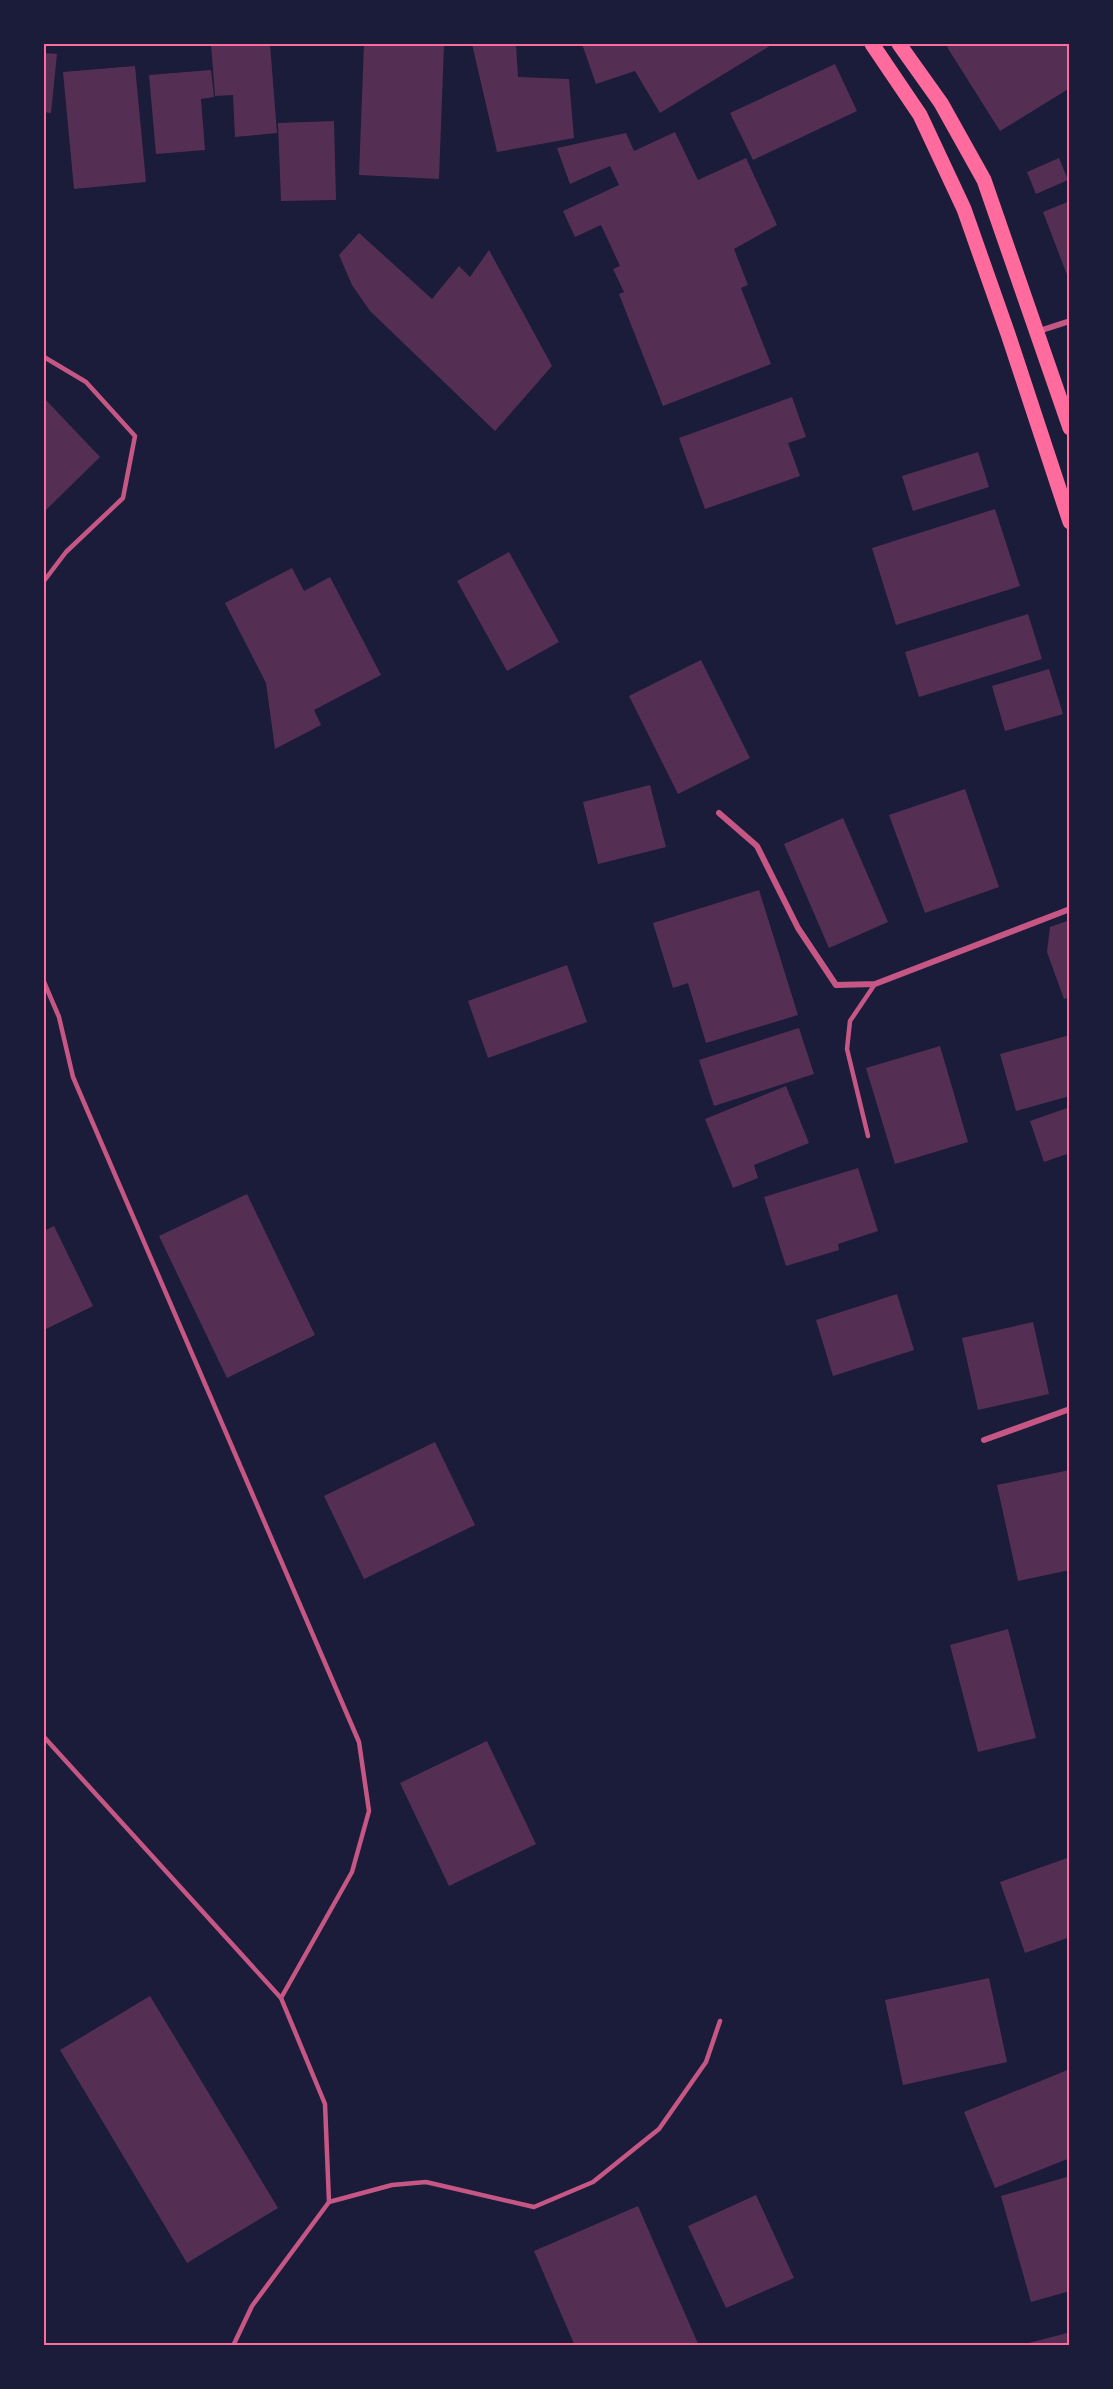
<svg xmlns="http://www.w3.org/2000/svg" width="1113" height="2389" font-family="Quicksand,sans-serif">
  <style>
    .building { fill: #542f53 }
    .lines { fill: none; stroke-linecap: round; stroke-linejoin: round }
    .service { stroke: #c65784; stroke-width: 4.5 }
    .minor { stroke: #c65784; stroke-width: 6 }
    .primary { stroke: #ff6b9d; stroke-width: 15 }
    .neatline { fill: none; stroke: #ff6b9d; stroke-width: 2 }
  </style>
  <rect width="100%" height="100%" fill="#1b1b3a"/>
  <!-- building -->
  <g class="building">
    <polygon points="211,44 270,44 277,133 235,137 233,95 215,96"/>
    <polygon points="364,44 444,44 439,179 359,175"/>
    <polygon points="472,44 516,44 518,77 569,79 574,138 497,152"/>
    <polygon points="582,44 773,44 660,113 635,71 596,84"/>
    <polygon points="952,44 1070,44 1070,88 1000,131 947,47"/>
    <polygon points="44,53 57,54 51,113 44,112"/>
    <polygon points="835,64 857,111 753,160 730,113"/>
    <polygon points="135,66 146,182 74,189 63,72"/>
    <polygon points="211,70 214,97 201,99 205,150 156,154 149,75"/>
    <polygon points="334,121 336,200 281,201 278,123"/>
    <polygon points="675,132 698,180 746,158 777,225 734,249 748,285 741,288 771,364 663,406 619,294 624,292 613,269 620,266 601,225 575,237 563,211 619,185 610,166 570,184 557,148 626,133 634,151"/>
    <polygon points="1059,158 1068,180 1036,194 1027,172"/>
    <polygon points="1070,201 1070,280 1069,280 1043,212"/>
    <polygon points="359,233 432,299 459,266 470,277 489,250 552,366 495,431 370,311 352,285 339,255"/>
    <polygon points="792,397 806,437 788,443 800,476 705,509 679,438"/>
    <polygon points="44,398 100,457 46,510 44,507"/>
    <polygon points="978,452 989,487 913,511 902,476"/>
    <polygon points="995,509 1020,586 896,625 872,548"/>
    <polygon points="509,552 559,642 507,671 457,581"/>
    <polygon points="292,568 304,591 330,577 381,675 314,710 321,725 275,749 266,683 225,603"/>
    <polygon points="1028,614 1042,659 919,697 905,652"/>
    <polygon points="701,660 750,758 678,794 629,696"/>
    <polygon points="1049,669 1063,714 1005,731 992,686"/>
    <polygon points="650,785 666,847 598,864 583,802"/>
    <polygon points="965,789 999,887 925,913 889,815"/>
    <polygon points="843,818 888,922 829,948 784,844"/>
    <polygon points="759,890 798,1015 706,1043 688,983 673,988 653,923"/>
    <polygon points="1070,920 1070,997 1064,999 1047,952 1050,927"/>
    <polygon points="567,965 587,1022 488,1058 468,1001"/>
    <polygon points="799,1028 814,1074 714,1106 699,1060"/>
    <polygon points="1070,1035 1070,1096 1016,1111 1000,1054"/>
    <polygon points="940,1046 968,1142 895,1164 866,1068"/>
    <polygon points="786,1086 809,1143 754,1165 758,1178 733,1188 705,1119"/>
    <polygon points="1070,1107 1070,1153 1044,1162 1030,1121"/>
    <polygon points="858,1168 878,1231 838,1244 839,1250 786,1266 764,1197"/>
    <polygon points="247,1194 315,1335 227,1378 159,1236"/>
    <polygon points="54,1226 93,1306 44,1330 44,1231"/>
    <polygon points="897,1294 914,1350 833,1376 816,1320"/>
    <polygon points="1033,1322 1049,1394 978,1410 962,1338"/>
    <polygon points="435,1442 475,1525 364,1579 324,1496"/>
    <polygon points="1070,1470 1070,1570 1018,1581 997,1485"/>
    <polygon points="1008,1629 1036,1738 978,1752 950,1645"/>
    <polygon points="487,1741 536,1844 449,1886 400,1783"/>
    <polygon points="1070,1857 1070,1937 1025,1953 1000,1882"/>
    <polygon points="989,1978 1007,2062 903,2085 885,2000"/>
    <polygon points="150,1996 278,2208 187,2263 60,2050"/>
    <polygon points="1070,2069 1070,2158 995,2188 964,2112"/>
    <polygon points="1070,2176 1070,2291 1031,2302 1001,2196"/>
    <polygon points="756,2195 794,2278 726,2308 688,2226"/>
    <polygon points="638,2206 699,2346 575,2346 534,2251"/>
    <polygon points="1067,2333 1070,2346 1021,2346 1021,2345"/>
  </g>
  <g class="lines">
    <!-- service -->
    <g class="service">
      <polyline points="44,357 86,382 135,436 123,498 66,552 44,581"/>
      <polyline points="44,982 59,1017 73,1077 359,1742 369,1811 352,1872 281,1998"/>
      <polyline points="868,1136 847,1049 850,1021 875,984"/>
      <polyline points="44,1737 281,1998 325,2104 329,2202 252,2306 233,2346"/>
      <polyline points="329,2202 392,2185 426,2182 534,2207 593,2182 659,2129 706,2062 720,2021"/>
    </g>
    <!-- minor -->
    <g class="minor">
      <polyline points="1039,331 1070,321"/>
      <polyline points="719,813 757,846 798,928 836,985 875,984 1070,909"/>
      <polyline points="984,1440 1070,1409"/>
    </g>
    <!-- primary -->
    <g class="primary">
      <polyline points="872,44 920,115 964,209 1008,334 1070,522"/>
      <polyline points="899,44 941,103 984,180 1070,428"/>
    </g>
  </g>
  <!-- border -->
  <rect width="1113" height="2389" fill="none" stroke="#1b1b3a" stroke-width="90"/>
  <rect x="45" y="45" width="1023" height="2299" class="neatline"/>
</svg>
